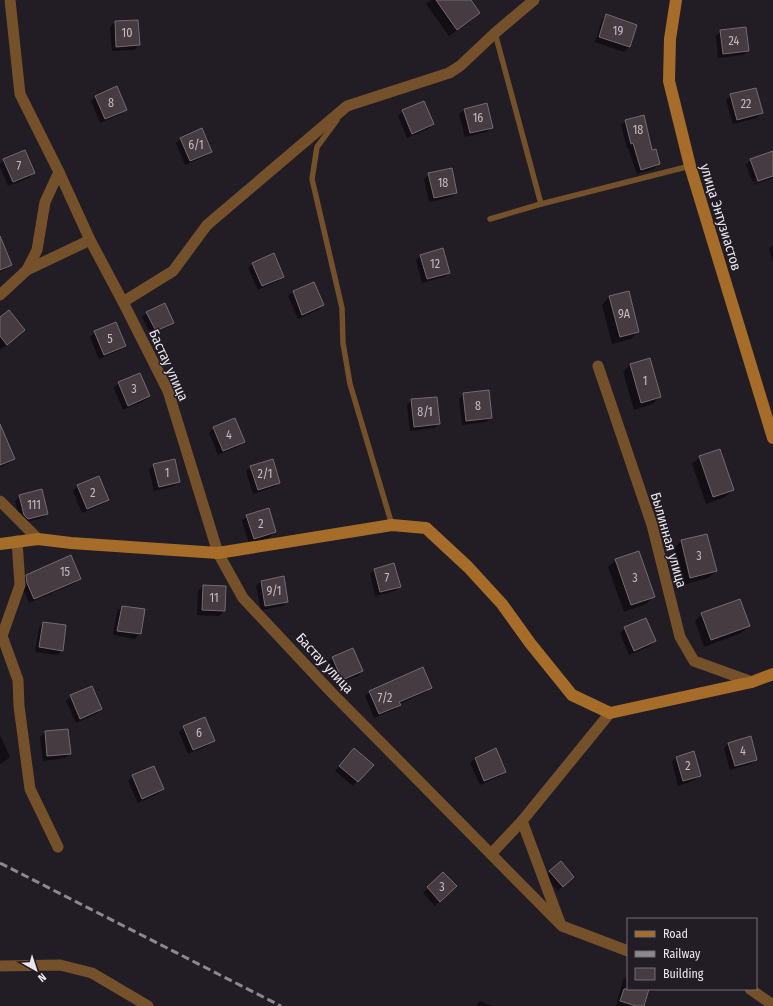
<svg xmlns="http://www.w3.org/2000/svg" width="773" height="1006" font-family="'Fira Sans Condensed',sans-serif">
  <style>
    .shadow { fill: #0007 }
    .building { fill: #473b42; stroke: #766a71 }
    .lines { fill: none; stroke-linecap: round; stroke-linejoin: round }
    .lane { stroke: #74512a; stroke-width: 5.5 }
    .street { stroke: #74512a; stroke-width: 11 }
    .secondary { stroke: #a56d29; stroke-width: 12 }
    .rail { stroke: #8d878f; stroke-width: 3; stroke-dasharray: 8 4; stroke-linecap: butt }
    .labels { text-anchor: middle; stroke-width: 3; stroke-linejoin: round; paint-order: stroke }
    .number-label { font-size: 12px; fill: #c3bcc3 }
    .street-label { font-size: 14px; fill: #ece7ee; stroke: #221c25 }
  </style>
  <rect width="100%" height="100%" fill="#221c25"/>
  <!-- shadow -->
  <g class="shadow">
    <polygon points="431,0 470,0 479,13 472,20 449,36 426,4"/>
    <polygon points="606,16 636,25 629,47 624,52 595,42 602,20"/>
    <polygon points="137,21 139,45 134,50 112,51 110,27 115,22"/>
    <polygon points="721,31 748,51 743,55 718,58 716,36"/>
    <polygon points="731,95 761,113 757,118 733,124 726,100"/>
    <polygon points="96,96 126,109 121,114 100,123 91,101"/>
    <polygon points="464,110 492,127 487,132 465,137 459,114"/>
    <polygon points="403,111 433,124 428,129 407,138 398,116"/>
    <polygon points="626,121 652,151 659,164 654,169 637,174 628,148 627,148 621,125"/>
    <polygon points="181,138 211,152 206,156 185,165 176,143"/>
    <polygon points="773,155 773,175 753,182 754,184 773,177 773,178 754,185 746,165 751,160"/>
    <polygon points="4,160 33,173 29,178 8,186 0,167 0,164"/>
    <polygon points="429,174 456,193 451,197 429,202 424,179"/>
    <polygon points="0,243 11,264 6,269 0,272"/>
    <polygon points="773,245 773,263 769,249"/>
    <polygon points="421,256 449,273 444,277 422,283 416,260"/>
    <polygon points="253,263 283,276 278,281 258,290 248,268"/>
    <polygon points="314,283 323,305 318,310 298,319 288,296 293,292"/>
    <polygon points="628,292 638,331 631,339 612,344 602,305 609,297"/>
    <polygon points="147,312 173,322 168,327 151,335 142,317"/>
    <polygon points="0,319 19,334 0,350"/>
    <polygon points="95,332 125,345 120,350 99,359 90,337"/>
    <polygon points="649,359 660,397 653,404 634,410 623,372 630,365"/>
    <polygon points="119,383 149,396 144,401 123,410 114,388"/>
    <polygon points="464,394 491,417 486,422 462,425 459,399"/>
    <polygon points="412,400 439,424 434,428 410,431 407,405"/>
    <polygon points="214,428 244,441 239,446 218,455 209,433"/>
    <polygon points="0,438 14,459 9,463 0,467"/>
    <polygon points="700,457 732,490 725,497 706,504 692,464"/>
    <polygon points="154,465 179,482 174,486 154,491 149,470"/>
    <polygon points="251,467 279,483 274,487 253,494 246,471"/>
    <polygon points="78,486 108,499 103,504 82,513 73,491"/>
    <polygon points="20,496 47,514 42,518 23,523 20,520 15,501"/>
    <polygon points="247,516 275,532 270,537 249,544 242,521"/>
    <polygon points="681,541 716,571 708,578 683,585 674,549"/>
    <polygon points="616,560 654,596 646,604 624,612 608,567"/>
    <polygon points="374,570 400,586 395,591 375,596 370,574"/>
    <polygon points="27,576 79,578 75,583 29,603 23,588 22,580"/>
    <polygon points="283,577 287,601 283,606 261,610 256,586 261,581"/>
    <polygon points="203,586 224,611 219,616 197,615 198,591"/>
    <polygon points="122,607 140,634 135,639 113,635 117,611"/>
    <polygon points="702,614 749,626 741,633 704,647 695,621"/>
    <polygon points="43,623 62,650 57,655 35,652 39,628"/>
    <polygon points="625,628 655,641 650,646 629,655 620,633"/>
    <polygon points="353,649 362,671 358,676 337,684 328,662 332,658"/>
    <polygon points="431,687 426,692 399,704 400,705 395,709 374,718 365,696 370,692"/>
    <polygon points="71,696 101,709 96,714 76,723 66,701"/>
    <polygon points="184,727 214,740 209,745 188,754 179,732"/>
    <polygon points="67,730 70,754 65,758 43,761 40,737 45,732"/>
    <polygon points="0,735 10,757 5,761 0,764"/>
    <polygon points="729,743 756,760 751,764 730,770 724,748"/>
    <polygon points="350,754 372,765 353,786 335,771"/>
    <polygon points="676,757 700,776 695,780 678,786 672,762"/>
    <polygon points="475,758 505,771 500,776 480,785 470,763"/>
    <polygon points="133,776 163,789 158,794 138,803 128,781"/>
    <polygon points="550,872 568,881 558,891 545,876"/>
    <polygon points="443,874 455,886 435,906 423,893"/>
    <polygon points="628,976 628,989 648,989 643,1006 616,1006 623,980"/>
    <polygon points="480,1001 492,1006 476,1006"/>
  </g>
  <!-- building -->
  <g class="building">
    <polygon points="436,0 471,0 480,13 457,30"/>
    <polygon points="606,14 637,25 630,47 599,37"/>
    <polygon points="138,20 140,45 116,47 115,21"/>
    <polygon points="746,27 749,51 723,54 720,30"/>
    <polygon points="117,86 127,110 105,119 95,96"/>
    <polygon points="756,88 763,113 737,120 730,94"/>
    <polygon points="424,101 434,124 412,134 402,110"/>
    <polygon points="487,103 493,128 470,133 464,109"/>
    <polygon points="644,115 652,150 656,149 660,164 641,170 633,143 631,144 625,120"/>
    <polygon points="202,128 212,152 190,161 180,138"/>
    <polygon points="25,150 35,173 13,182 3,159"/>
    <polygon points="773,151 773,176 758,181 750,159"/>
    <polygon points="452,168 457,193 434,198 428,173"/>
    <polygon points="0,236 12,265 0,270"/>
    <polygon points="443,248 450,273 427,279 420,255"/>
    <polygon points="274,253 284,277 262,286 252,263"/>
    <polygon points="314,282 324,305 302,315 293,291"/>
    <polygon points="629,291 639,332 620,337 609,296"/>
    <polygon points="165,303 174,323 156,331 146,312"/>
    <polygon points="9,310 25,330 7,345 0,336 0,317"/>
    <polygon points="116,322 126,346 104,355 94,331"/>
    <polygon points="650,358 661,397 641,403 630,364"/>
    <polygon points="140,373 150,396 128,406 118,382"/>
    <polygon points="489,390 492,418 466,421 463,393"/>
    <polygon points="437,397 440,424 414,427 411,399"/>
    <polygon points="235,418 245,442 223,451 213,427"/>
    <polygon points="0,424 15,459 0,465"/>
    <polygon points="720,449 734,490 713,497 699,456"/>
    <polygon points="175,459 180,482 159,487 153,464"/>
    <polygon points="273,459 280,483 258,490 250,466"/>
    <polygon points="99,476 109,500 87,509 77,485"/>
    <polygon points="42,489 48,514 28,519 24,515 19,495"/>
    <polygon points="269,508 276,532 254,539 246,515"/>
    <polygon points="707,534 717,571 690,578 681,540"/>
    <polygon points="639,551 655,597 631,605 615,559"/>
    <polygon points="71,555 81,579 34,599 27,583 26,575"/>
    <polygon points="394,563 401,587 380,592 374,569"/>
    <polygon points="284,576 288,602 265,606 261,581"/>
    <polygon points="203,585 226,586 225,611 202,610"/>
    <polygon points="740,599 750,626 711,640 701,613"/>
    <polygon points="122,606 145,609 141,634 117,631"/>
    <polygon points="646,618 656,641 634,651 624,627"/>
    <polygon points="43,622 66,625 63,651 39,647"/>
    <polygon points="353,648 363,671 342,680 332,657"/>
    <polygon points="423,667 432,688 399,702 401,705 379,714 369,691"/>
    <polygon points="92,686 102,709 80,719 70,695"/>
    <polygon points="205,717 215,741 193,750 183,726"/>
    <polygon points="68,729 71,754 47,756 45,731"/>
    <polygon points="751,736 757,760 735,766 728,743"/>
    <polygon points="354,748 374,765 358,782 339,766"/>
    <polygon points="496,748 506,772 484,781 475,758"/>
    <polygon points="694,751 701,776 683,781 676,757"/>
    <polygon points="154,766 164,789 142,799 132,775"/>
    <polygon points="561,861 574,877 563,887 549,871"/>
    <polygon points="443,872 457,886 440,902 427,887"/>
    <polygon points="624,989 649,989 644,1006 636,1006 620,1001"/>
  </g>
  <g class="lines">
    <!-- lane -->
    <g class="lane">
      <polyline points="495,33 541,204"/>
      <polyline points="337,120 317,147 312,179 342,308 343,343 350,384 392,525"/>
      <polyline points="490,219 541,204 690,166"/>
    </g>
    <!-- street -->
    <g class="street">
      <polyline points="10,0 20,94 59,172 90,240 123,302 168,391 218,553 243,598 331,692 562,926 628,951"/>
      <polyline points="27,270 37,250 45,202 59,172"/>
      <polyline points="0,295 27,270 90,240"/>
      <polyline points="123,302 173,271 207,225 347,106 449,73 460,66 495,33 534,0"/>
      <polyline points="598,366 652,525 680,637 694,661 752,682"/>
      <polyline points="0,501 38,539"/>
      <polyline points="17,541 20,585 2,636 18,680 19,706 30,789 58,847"/>
      <polyline points="491,854 522,821"/>
      <polyline points="560,923 522,821 610,713"/>
      <polyline points="0,966 60,965 92,973 148,1006"/>
      <polyline points="750,989 773,1005"/>
    </g>
    <!-- secondary -->
    <g class="secondary">
      <polyline points="676,0 670,39 669,81 690,166 773,438"/>
      <polyline points="0,544 38,539 71,543 218,553 392,525 426,528 468,567 502,604 530,643 572,695 610,713 752,682 773,674"/>
    </g>
    <!-- rail -->
    <polyline class="rail" points="0,863 281,1006"/>
  </g>
  <g class="labels">
    <!-- number labels -->
    <g class="number-label">
      <text x="618" y="35">19</text>
      <text x="127" y="37">10</text>
      <text x="734" y="45">24</text>
      <text x="111" y="107">8</text>
      <text x="746" y="108">22</text>
      <text x="478" y="122">16</text>
      <text x="638" y="134">18</text>
      <text x="196" y="149">6/1</text>
      <text x="19" y="170">7</text>
      <text x="443" y="187">18</text>
      <text x="435" y="268">12</text>
      <text x="624" y="318">9А</text>
      <text x="110" y="343">5</text>
      <text x="645" y="385">1</text>
      <text x="134" y="393">3</text>
      <text x="478" y="410">8</text>
      <text x="425" y="416">8/1</text>
      <text x="229" y="439">4</text>
      <text x="167" y="477">1</text>
      <text x="265" y="478">2/1</text>
      <text x="93" y="497">2</text>
      <text x="34" y="509">111</text>
      <text x="261" y="528">2</text>
      <text x="699" y="560">3</text>
      <text x="65" y="576">15</text>
      <text x="387" y="582">7</text>
      <text x="635" y="582">3</text>
      <text x="274" y="595">9/1</text>
      <text x="214" y="602">11</text>
      <text x="385" y="702">7/2</text>
      <text x="199" y="737">6</text>
      <text x="743" y="755">4</text>
      <text x="688" y="770">2</text>
      <text x="442" y="891">3</text>
    </g>
    <!-- street labels -->
    <g class="street-label">
      <text transform="translate(721 217) rotate(73)" y="5">улица Энтузиастов</text>
      <text transform="translate(169 365) rotate(66)" y="5">Бастау улица</text>
      <text transform="translate(669 540) rotate(74)" y="5">Былинная улица</text>
      <text transform="translate(325 663) rotate(47)" y="5">Бастау улица</text>
    </g>
  </g>
  <!-- legend -->
  <rect x="627" y="918" width="130" height="72" fill="#221c25" stroke="#736d75"/>
  <rect x="635" y="931" width="20" height="6" fill="#a56d29" stroke="#736d75"/>
  <text x="663" y="938" font-size="12" fill="#ece7ee">Road</text>
  <rect x="635" y="951" width="20" height="6" fill="#8d878f" stroke="#736d75"/>
  <text x="663" y="958" font-size="12" fill="#ece7ee">Railway</text>
  <rect x="635" y="968" width="20" height="12" fill="#473b42" stroke="#736d75"/>
  <text x="663" y="978" font-size="12" fill="#ece7ee">Building</text>
  <!-- north arrow -->
  <g transform="translate(36 970) rotate(141)" stroke="#221c25" stroke-width="3" paint-order="stroke">
  <path d="M0-3L7 15L0 10L-7 15Z" fill="#ece7ee"/>
  <text y="-6" font-size="11" font-weight="bold" text-anchor="middle" fill="#ece7ee">N</text>
  </g>
</svg>
